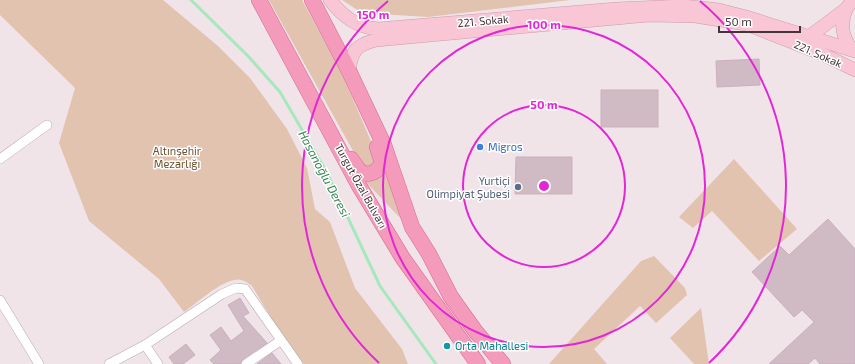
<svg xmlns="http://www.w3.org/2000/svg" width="855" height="364" font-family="'Exo 2',sans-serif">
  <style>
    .green { fill: #e1c3b0 }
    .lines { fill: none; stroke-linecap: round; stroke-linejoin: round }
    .stream { stroke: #a5e8bc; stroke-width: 3 }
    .building { fill: #d0bbc5; stroke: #caafbc }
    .street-casing { stroke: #baa8b0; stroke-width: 10 }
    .secondary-casing { stroke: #cf9bac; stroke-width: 14 }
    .primary-casing { stroke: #d76c94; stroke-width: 16 }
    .street { stroke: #fff; stroke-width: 9 }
    .secondary { stroke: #f9c6d6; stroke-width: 13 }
    .primary { stroke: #f49aba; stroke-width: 15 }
    .ring { fill: none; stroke: #e427d6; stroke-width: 2 }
    .shop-dot { fill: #3f7fe0; stroke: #fff; stroke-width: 1.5 }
    .service-dot { fill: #5c6f8a; stroke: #fff; stroke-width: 1.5 }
    .culture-dot { fill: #0f9aa8; stroke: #fff; stroke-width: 1.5 }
    .labels { text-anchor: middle; stroke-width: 3; stroke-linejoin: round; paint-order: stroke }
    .street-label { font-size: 11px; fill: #42353b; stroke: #fff }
    .shop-label { font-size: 11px; fill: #366cbe; stroke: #fff; text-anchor: start }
    .park-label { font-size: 11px; fill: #6d512e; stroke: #fff }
    .service-label { font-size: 11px; fill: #4e5e75; stroke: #fff; text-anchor: end }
    .culture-label { font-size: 11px; fill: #0d838f; stroke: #fff; text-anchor: start }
    .water-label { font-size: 12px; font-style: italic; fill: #31854f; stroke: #fff }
    .centre { fill: #e427d6; stroke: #fff; stroke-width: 2 }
    .ring-label { font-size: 12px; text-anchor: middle; font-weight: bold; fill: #e427d6; stroke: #fff; stroke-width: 3; stroke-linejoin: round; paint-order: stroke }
  </style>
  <rect width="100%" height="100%" fill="#f0e4e9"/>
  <!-- green -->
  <g class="green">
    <path d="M0 0H163L218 46 250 78 287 129 307 168 315 209 330 222 355 288 402 349 408 364H304L286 343 252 286C247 282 241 278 235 280 219 282 197 303 184 312L159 279 89 221 59 143 75 88 0 15Z"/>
    <polygon points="269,0 302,0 343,76 379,160 367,169 357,158"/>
    <polygon points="342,0 570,0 428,17 362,13"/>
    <polygon points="734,159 797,229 759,261 712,211 693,228 679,217"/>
    <polygon points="386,173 402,220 366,182 376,180"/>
    <polygon points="654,256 685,288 687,295 656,323 640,306 594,349 607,364 549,364 641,261"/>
    <polygon points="701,308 709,364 694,364 670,338"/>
  </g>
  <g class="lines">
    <!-- stream -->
    <polyline class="stream" points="191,0 248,56 280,92 326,171 380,286 436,364"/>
  </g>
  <!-- building -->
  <g class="building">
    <polygon points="759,59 760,85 717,87 716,61"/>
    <rect x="601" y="90" width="57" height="37"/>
    <polygon points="516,157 572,157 572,194 515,194"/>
    <polygon points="828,219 855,249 855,364 820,364 815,358 808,364 769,364 814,322 802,310 794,317 752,272 780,246 789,255"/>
    <polygon points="240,298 249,313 243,316 267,343 243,359 240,364 214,364 210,360 221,350 210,335 221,327 231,341 244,331 228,305"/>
    <polygon points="186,344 195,355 183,364 174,364 169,357"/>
    <polygon points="272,353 281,364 257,364"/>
  </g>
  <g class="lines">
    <defs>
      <g id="street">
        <polyline points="0,159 47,125"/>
        <polyline points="0,300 39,364"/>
        <polyline points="145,345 158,364"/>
        <polyline points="109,364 145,345 222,294 236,288 245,289 298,364"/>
        <polyline points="246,364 280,341"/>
      </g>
      <g id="secondary">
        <path d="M330 0C343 17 357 27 378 29L616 9 684 6 719 10 746 17 855 51"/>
        <path d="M846 9C840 25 842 36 852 50"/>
        <polyline points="810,36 846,9 853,0"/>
        <path d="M349 71C352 50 356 45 376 40L649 15 695 16 746 24 820 53 855 70"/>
      </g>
      <g id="primary">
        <polyline points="259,0 358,184 402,257 478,364"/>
        <polyline points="312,0 349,71 384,145 412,227 429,254 451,297 476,332 503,364"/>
        <path d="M351 159 359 170 364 174C374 174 378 171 382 162L377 147"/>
      </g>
    </defs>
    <!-- street casing -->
    <use href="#street" class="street-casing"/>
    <!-- secondary casing -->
    <use href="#secondary" class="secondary-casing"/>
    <!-- primary casing -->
    <use href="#primary" class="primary-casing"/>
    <!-- street -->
    <use href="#street" class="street"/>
    <!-- secondary -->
    <use href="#secondary" class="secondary"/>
    <!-- primary -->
    <use href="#primary" class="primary"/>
  </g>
  <!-- distance rings -->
  <g class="ring">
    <circle cx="544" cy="186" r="81"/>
    <circle cx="544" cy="186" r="161"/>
    <path d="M379 363A242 242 0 0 1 388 1M700 1A242 242 0 0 1 709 363"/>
  </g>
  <!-- markers -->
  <circle class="shop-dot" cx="480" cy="147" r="4"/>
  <circle class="service-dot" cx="518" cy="187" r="4"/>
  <circle class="culture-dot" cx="447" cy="346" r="4"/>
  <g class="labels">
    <!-- street labels -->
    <g class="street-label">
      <text transform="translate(483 21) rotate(-5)" y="4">221. Sokak</text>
      <text transform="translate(818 54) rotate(24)" y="4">221. Sokak</text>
      <text transform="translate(361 186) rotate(61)" y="4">Turgut Özal Bulvarı</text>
    </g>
    <!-- shop labels -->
    <g class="shop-label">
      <text x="488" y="151">Migros</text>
    </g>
    <!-- park labels -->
    <g class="park-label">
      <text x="177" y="155">Altınşehir<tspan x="177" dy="13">Mezarlığı</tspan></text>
    </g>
    <!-- service labels -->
    <g class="service-label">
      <text x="510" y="185">Yurtiçi<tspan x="510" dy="13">Olimpiyat Şubesi</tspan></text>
    </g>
    <!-- culture labels -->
    <g class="culture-label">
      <text x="455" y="350">Orta Mahallesi</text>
    </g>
    <!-- water labels -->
    <g class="water-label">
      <text transform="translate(324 174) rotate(62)" y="4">Hasanoğlu Deresi</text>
    </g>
  </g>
  <circle cx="544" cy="186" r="6" class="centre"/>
  <g class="ring-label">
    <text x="373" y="19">150 m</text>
    <text x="544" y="29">100 m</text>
    <text x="544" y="109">50 m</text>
  </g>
  <!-- scale -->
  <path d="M719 26v6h81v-6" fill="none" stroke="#42353b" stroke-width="2"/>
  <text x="725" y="26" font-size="12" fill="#42353b" stroke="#ffffff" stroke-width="3" paint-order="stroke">50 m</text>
</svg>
